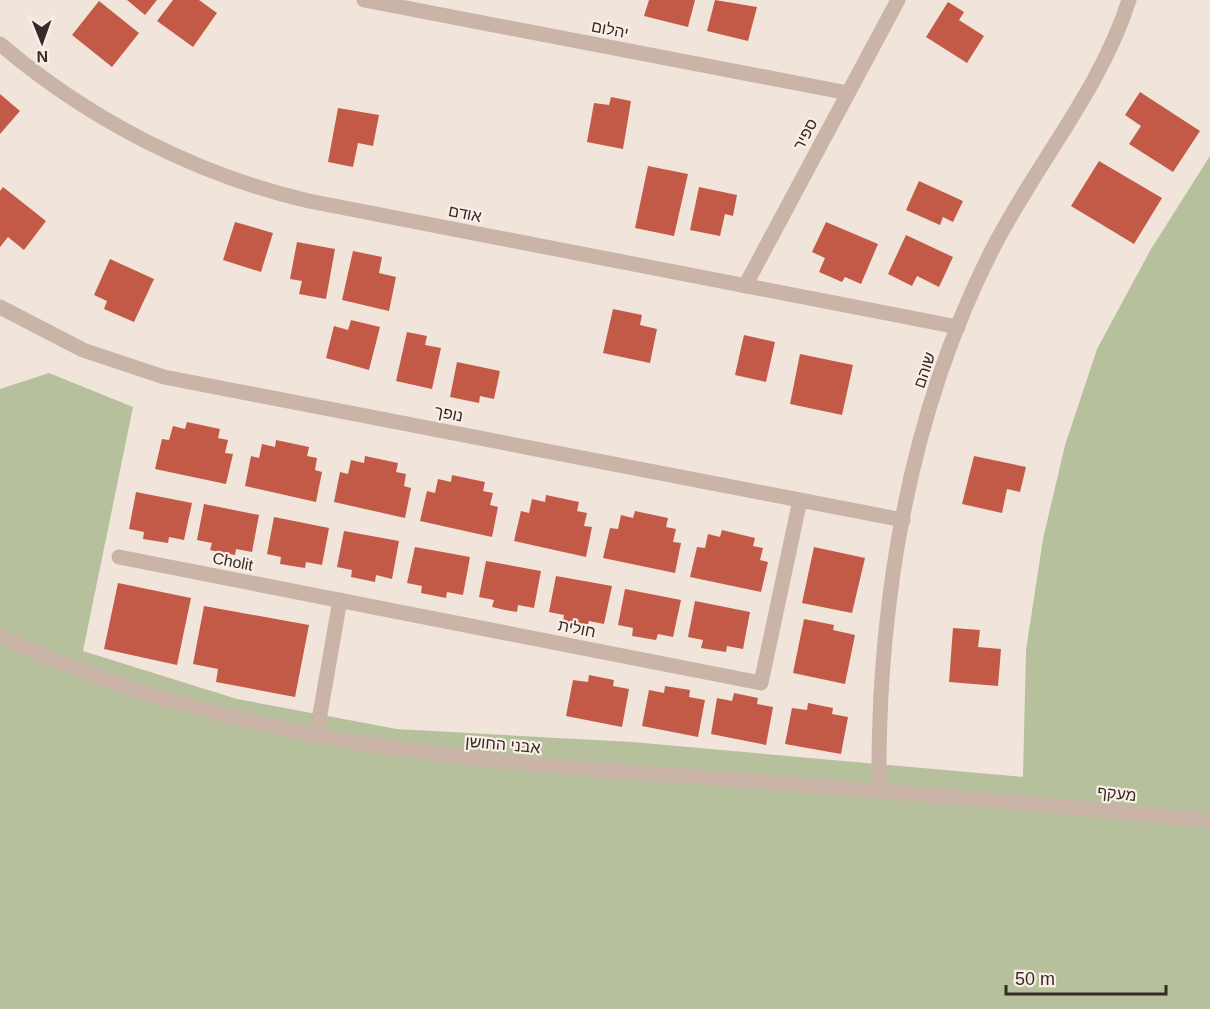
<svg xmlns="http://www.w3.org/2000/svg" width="1210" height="1009" font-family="Helvetica,'Noto Sans Hebrew',sans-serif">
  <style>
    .grass { fill: #b7c09c }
    .building { fill: #c35a47 }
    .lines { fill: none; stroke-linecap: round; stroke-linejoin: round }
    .minor { stroke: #c9b4a7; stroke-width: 15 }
    .labels { text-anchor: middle; stroke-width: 4.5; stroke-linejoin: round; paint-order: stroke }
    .street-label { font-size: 16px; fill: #362b28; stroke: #f9efe7 }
  </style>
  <rect width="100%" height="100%" fill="#f1e5db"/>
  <!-- grass -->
  <polygon class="grass" points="1210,156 1210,1009 0,1009 0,389 49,373 133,407 83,651 237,699 397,729 632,742 1023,777 1026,650 1043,539 1065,445 1097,349 1151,249"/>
  <!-- building -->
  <g class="building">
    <polygon points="127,0 157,0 145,15"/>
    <polygon points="173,0 199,0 217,13 193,47 157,21"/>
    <polygon points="649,0 695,0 688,27 644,16"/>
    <polygon points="715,0 757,7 748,41 707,31"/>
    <polygon points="99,1 139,33 112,67 72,35"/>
    <polygon points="948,2 964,12 959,20 984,36 967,63 926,37"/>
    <polygon points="1140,92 1200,131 1173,172 1129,144 1141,126 1125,115"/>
    <polygon points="0,94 20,111 0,134"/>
    <polygon points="611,97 631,101 623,149 587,142 594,103 609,105"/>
    <polygon points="338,108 379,115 373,146 358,143 353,167 328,162"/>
    <polygon points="1099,161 1162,198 1134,244 1071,206"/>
    <polygon points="648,166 688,174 674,236 635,228"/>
    <polygon points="919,181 963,201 953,222 943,217 940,225 906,210"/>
    <polygon points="3,187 46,221 24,250 8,237 0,247 0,191"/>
    <polygon points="699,187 737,195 733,216 725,214 720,236 690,230"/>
    <polygon points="235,222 273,233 261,272 223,260"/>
    <polygon points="826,222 878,244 861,284 845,277 842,282 819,272 825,258 812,252"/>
    <polygon points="906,235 953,257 939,287 917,276 912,286 888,274"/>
    <polygon points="297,242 335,249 326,299 299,294 302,281 290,279"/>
    <polygon points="353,251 382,257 379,273 396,277 389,311 342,300"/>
    <polygon points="110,259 154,279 134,322 104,309 107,301 94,295"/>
    <polygon points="613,309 642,315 640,325 657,329 650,363 603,353"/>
    <polygon points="351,320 380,327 369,370 326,358 334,326 348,330"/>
    <polygon points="407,332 427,336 425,345 441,348 432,389 396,381"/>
    <polygon points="744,335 775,342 766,382 735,375"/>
    <polygon points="800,354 853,365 842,415 790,404"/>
    <polygon points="457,362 500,371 494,399 480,396 479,403 450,397"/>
    <polygon points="187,422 220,429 218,438 228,440 225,453 233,454 226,484 155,469 162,439 169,440 173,426 185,429"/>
    <polygon points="276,440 309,447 307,456 317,458 315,470 322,472 316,502 245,486 251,456 259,458 262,444 275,447"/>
    <polygon points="365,456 398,463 396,472 406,474 404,486 411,488 405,518 334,502 340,472 348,474 351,460 364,463"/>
    <polygon points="974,456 1026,467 1020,492 1007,489 1002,513 962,504"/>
    <polygon points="452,475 485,482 483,491 493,493 490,505 498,507 492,537 420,521 427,491 435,493 438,479 451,482"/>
    <polygon points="136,492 192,503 184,540 169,537 168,543 143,539 144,532 129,529"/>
    <polygon points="546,495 579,502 577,511 587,513 584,526 592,527 586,557 514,541 521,511 529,513 532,499 545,502"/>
    <polygon points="204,504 259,515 252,552 236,549 235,555 210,550 212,543 197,540"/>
    <polygon points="635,511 668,518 666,527 676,529 673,542 681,543 675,573 603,558 610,528 618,529 621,515 633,518"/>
    <polygon points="274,517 329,528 322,565 306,562 305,568 280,564 281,557 267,554"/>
    <polygon points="722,530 755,538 753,546 763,548 760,560 768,562 761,592 690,577 697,547 705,548 708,534 720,537"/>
    <polygon points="344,531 399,541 392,579 376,575 375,582 351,577 352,570 337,567"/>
    <polygon points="415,547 470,557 463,595 447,592 446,598 421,593 422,586 407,583"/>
    <polygon points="814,547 865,558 852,613 802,603"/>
    <polygon points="486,561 541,571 534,608 518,605 517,612 505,610 492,607 494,600 479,597"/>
    <polygon points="556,576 612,586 604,624 589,621 587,627 563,622 564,615 549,612"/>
    <polygon points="118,583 191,598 177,665 104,649"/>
    <polygon points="625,589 681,600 673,637 658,634 656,640 632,636 633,628 618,625"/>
    <polygon points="695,601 750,612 743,649 727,646 726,652 701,648 703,640 688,637"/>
    <polygon points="204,606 309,625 295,697 216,682 218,669 193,664"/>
    <polygon points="804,619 834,625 833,630 855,635 845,684 793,673"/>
    <polygon points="953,628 980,630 978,647 1001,649 998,686 949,682"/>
    <polygon points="589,675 614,680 613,686 629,689 622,727 566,716 573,680 588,682"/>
    <polygon points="665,686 690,690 689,697 705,700 698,737 642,726 649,690 664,693"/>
    <polygon points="734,693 758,698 757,704 773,707 766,745 711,734 717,698 732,701"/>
    <polygon points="808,703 833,708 832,714 848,717 841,754 785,744 792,708 807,710"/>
  </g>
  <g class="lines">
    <!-- minor -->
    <g class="minor">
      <polyline points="364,0 848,93"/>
      <path d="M0 44C88 119 196 175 309 201L958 327"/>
      <polyline points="745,286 898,0"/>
      <polyline points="0,307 83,350 164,377 903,520"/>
      <polyline points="119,557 761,683 800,500"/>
      <path d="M0 636C233 746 471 761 723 779 886 791 1048 804 1210 821"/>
      <polyline points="316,737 340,600"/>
      <path d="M879 791C877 607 908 415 992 250 1035 165 1100 91 1129 0"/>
    </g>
  </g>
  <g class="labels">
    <!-- street labels -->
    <g class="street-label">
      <text transform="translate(610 29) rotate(11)" y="6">יהלום</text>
      <text transform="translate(805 134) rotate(-62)" y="6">ספיר</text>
      <text transform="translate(465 213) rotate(11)" y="6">אודם</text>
      <text transform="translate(924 370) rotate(-71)" y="6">שוהם</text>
      <text transform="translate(449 413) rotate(11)" y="6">נופך</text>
      <text transform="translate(233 561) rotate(11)" y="6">Cholit</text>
      <text transform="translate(577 628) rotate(11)" y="6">חולית</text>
      <text transform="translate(503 744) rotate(5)" y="6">אבני החושן</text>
      <text transform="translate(1117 793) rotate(6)" y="6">מעקף</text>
    </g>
  </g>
  <!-- north arrow -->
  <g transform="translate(42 42) rotate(179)" stroke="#f9efe7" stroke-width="4.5" paint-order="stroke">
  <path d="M0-4.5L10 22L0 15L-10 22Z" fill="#362b28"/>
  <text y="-9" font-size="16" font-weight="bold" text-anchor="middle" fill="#362b28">N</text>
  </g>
  <!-- scale -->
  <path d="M1006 985v9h160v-9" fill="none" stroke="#362b28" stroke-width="3"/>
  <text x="1015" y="985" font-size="18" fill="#362b28" stroke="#f9efe7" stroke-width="4.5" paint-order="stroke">50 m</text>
</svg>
